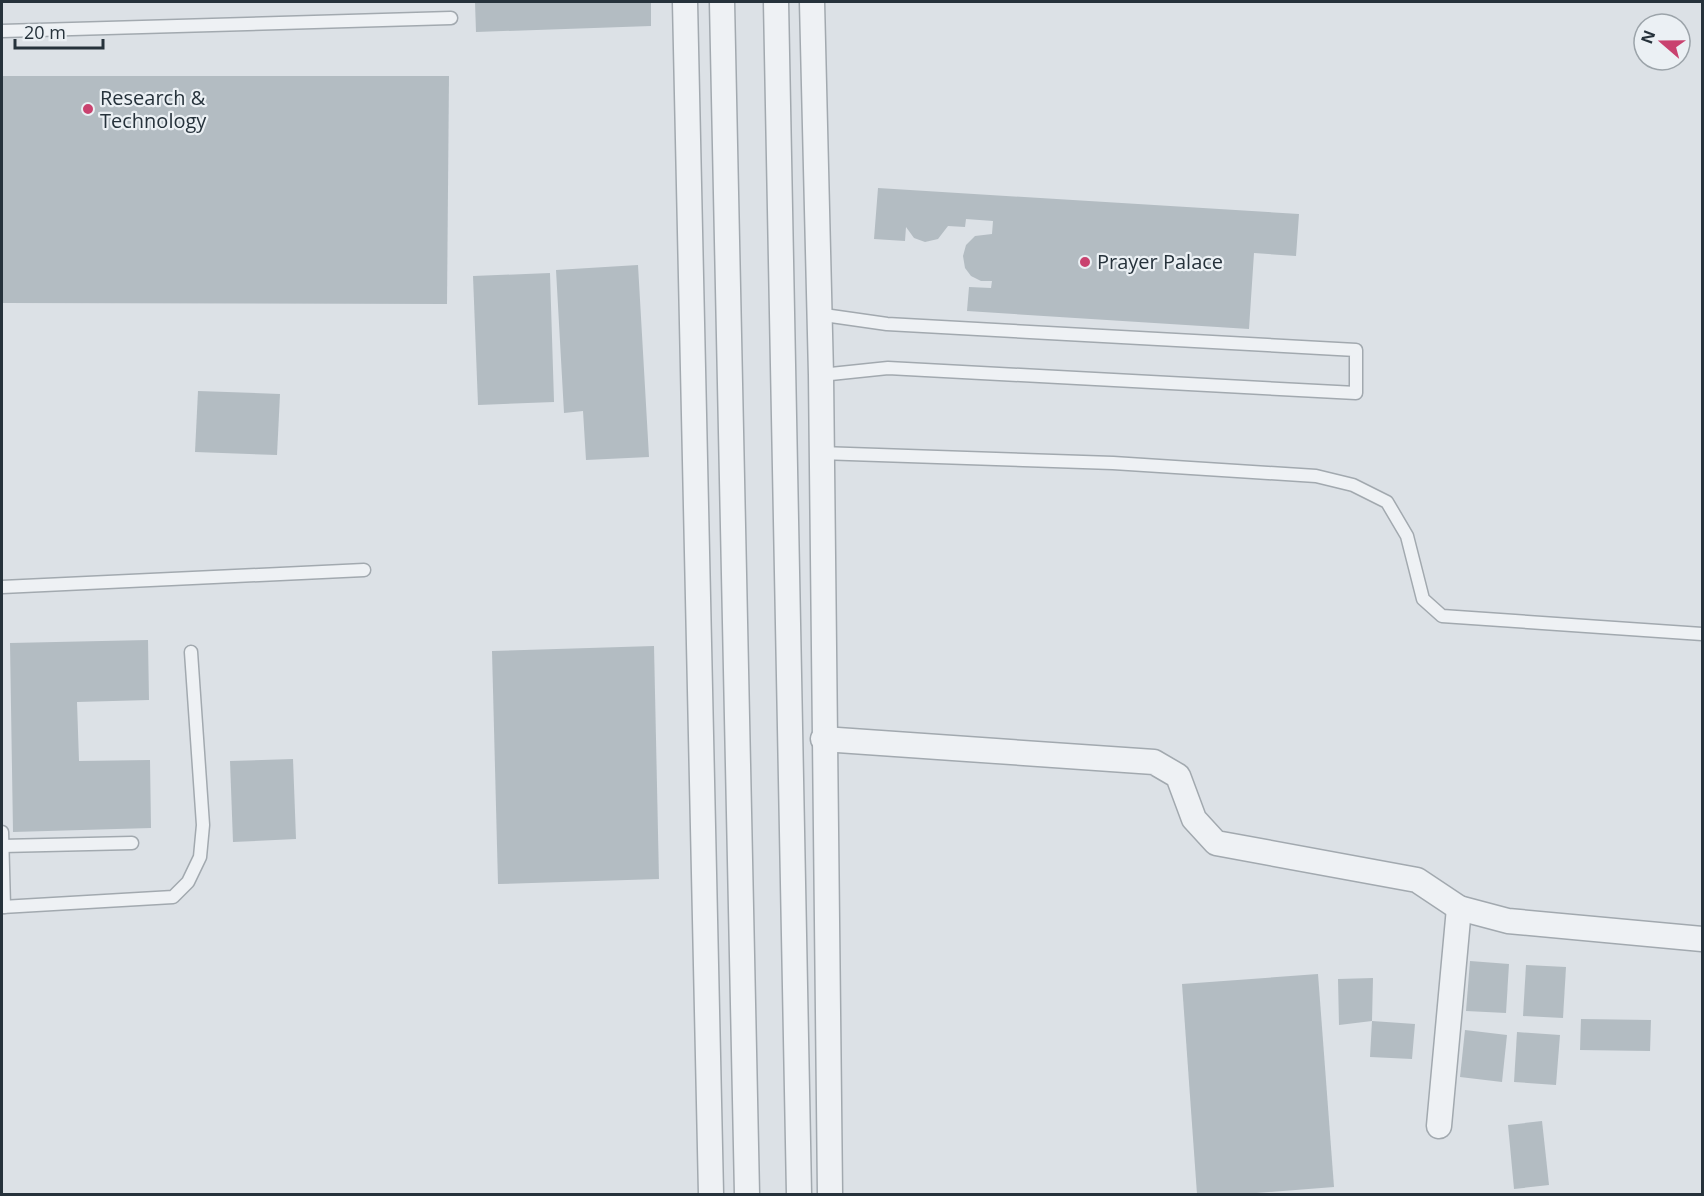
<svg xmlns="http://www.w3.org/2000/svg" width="1704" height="1196" font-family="'Open Sans',sans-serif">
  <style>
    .building { fill: #b3bcc2 }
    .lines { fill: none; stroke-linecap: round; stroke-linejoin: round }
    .lane-casing { stroke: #a2a9af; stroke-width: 15 }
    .street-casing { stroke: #a2a9af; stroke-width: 27 }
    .lane { stroke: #eef1f4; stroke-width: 12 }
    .street { stroke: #eef1f4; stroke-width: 24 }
    .poi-dot { fill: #c9426f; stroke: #ebf0f4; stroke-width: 2 }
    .labels { text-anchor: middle; stroke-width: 4.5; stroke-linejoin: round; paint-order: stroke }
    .poi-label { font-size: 20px; fill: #26323b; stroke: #ebf0f4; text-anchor: start }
  </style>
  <rect width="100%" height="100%" fill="#dce1e6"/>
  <!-- building -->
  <g class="building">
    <polygon points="475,2 651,2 651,26 476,32"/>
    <polygon points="2,76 449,76 447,304 2,303"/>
    <polygon points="878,188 1299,214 1296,256 1254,253 1249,329 967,311 969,287 991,288 992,281 981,281 971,276 965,268 963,256 966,245 975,236 992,234 993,221 966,219 965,227 948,226 938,239 925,242 914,238 906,227 905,241 874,239"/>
    <polygon points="638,265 649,457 586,460 583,411 564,413 556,270"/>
    <polygon points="550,273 554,402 478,405 473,276"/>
    <polygon points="198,391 280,394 277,455 195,452"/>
    <polygon points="148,640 149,700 77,702 79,761 150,760 151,828 13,832 10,643"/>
    <polygon points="654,646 659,879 498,884 492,651"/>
    <polygon points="293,759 296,839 233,842 230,761"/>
    <polygon points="1470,961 1509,964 1506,1013 1466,1011"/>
    <polygon points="1526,965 1566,967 1563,1018 1523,1016"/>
    <polygon points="1318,974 1334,1187 1244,1194 1197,1194 1182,984"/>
    <polygon points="1373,978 1372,1021 1415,1024 1412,1059 1370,1057 1372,1021 1339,1025 1338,979"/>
    <polygon points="1581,1019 1651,1020 1650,1051 1580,1050"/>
    <polygon points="1465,1030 1507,1035 1502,1082 1460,1077"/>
    <polygon points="1517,1032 1560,1035 1556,1085 1514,1082"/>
    <polygon points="1542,1121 1549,1185 1514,1189 1508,1125"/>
  </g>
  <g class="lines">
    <defs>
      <g id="lane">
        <polyline points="2,31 451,18"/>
        <polyline points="817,314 887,324 1356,350 1356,393 888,368 821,375"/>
        <polyline points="820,453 1113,463 1316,476 1353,485 1387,502 1407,536 1423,599 1442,616 1702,634"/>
        <polyline points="2,587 364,570"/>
        <polyline points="2,832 4,907"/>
        <polyline points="2,846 132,843"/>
        <polyline points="2,907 173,897 188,882 200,857 203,825 191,652"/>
      </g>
      <g id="street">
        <polyline points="685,2 711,1194"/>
        <polyline points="722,2 747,1194"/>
        <polyline points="776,2 799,1194"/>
        <polyline points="812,2 821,375 830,1194"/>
        <polyline points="823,739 1154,762 1178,776 1194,819 1216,843 1417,880 1459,908 1508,921 1702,939"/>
        <polyline points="1439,1126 1459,908"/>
      </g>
    </defs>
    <!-- lane casing -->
    <use href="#lane" class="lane-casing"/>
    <!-- street casing -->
    <use href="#street" class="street-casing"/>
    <!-- lane -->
    <use href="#lane" class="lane"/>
    <!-- street -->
    <use href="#street" class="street"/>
  </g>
  <!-- markers -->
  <g class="poi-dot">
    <circle cx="88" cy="109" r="6"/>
    <circle cx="1085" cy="262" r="6"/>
  </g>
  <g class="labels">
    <!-- poi labels -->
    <g class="poi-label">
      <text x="100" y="105">Research &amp;<tspan x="100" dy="23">Technology</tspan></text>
      <text x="1097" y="269">Prayer Palace</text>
    </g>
  </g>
  <!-- border -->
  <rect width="1704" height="1196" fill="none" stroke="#26323b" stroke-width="6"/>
  <!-- north arrow -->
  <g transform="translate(1662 42) rotate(290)"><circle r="28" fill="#ebf0f4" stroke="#9ca4aa" stroke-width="1.5"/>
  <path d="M0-4.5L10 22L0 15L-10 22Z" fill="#c9426f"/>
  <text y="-9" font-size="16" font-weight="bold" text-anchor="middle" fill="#26323b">N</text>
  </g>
  <!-- scale -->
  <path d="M15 39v9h88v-9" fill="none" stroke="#26323b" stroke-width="3"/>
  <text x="24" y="39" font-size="18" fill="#26323b" stroke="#ebf0f4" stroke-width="4.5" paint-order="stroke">20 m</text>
</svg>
